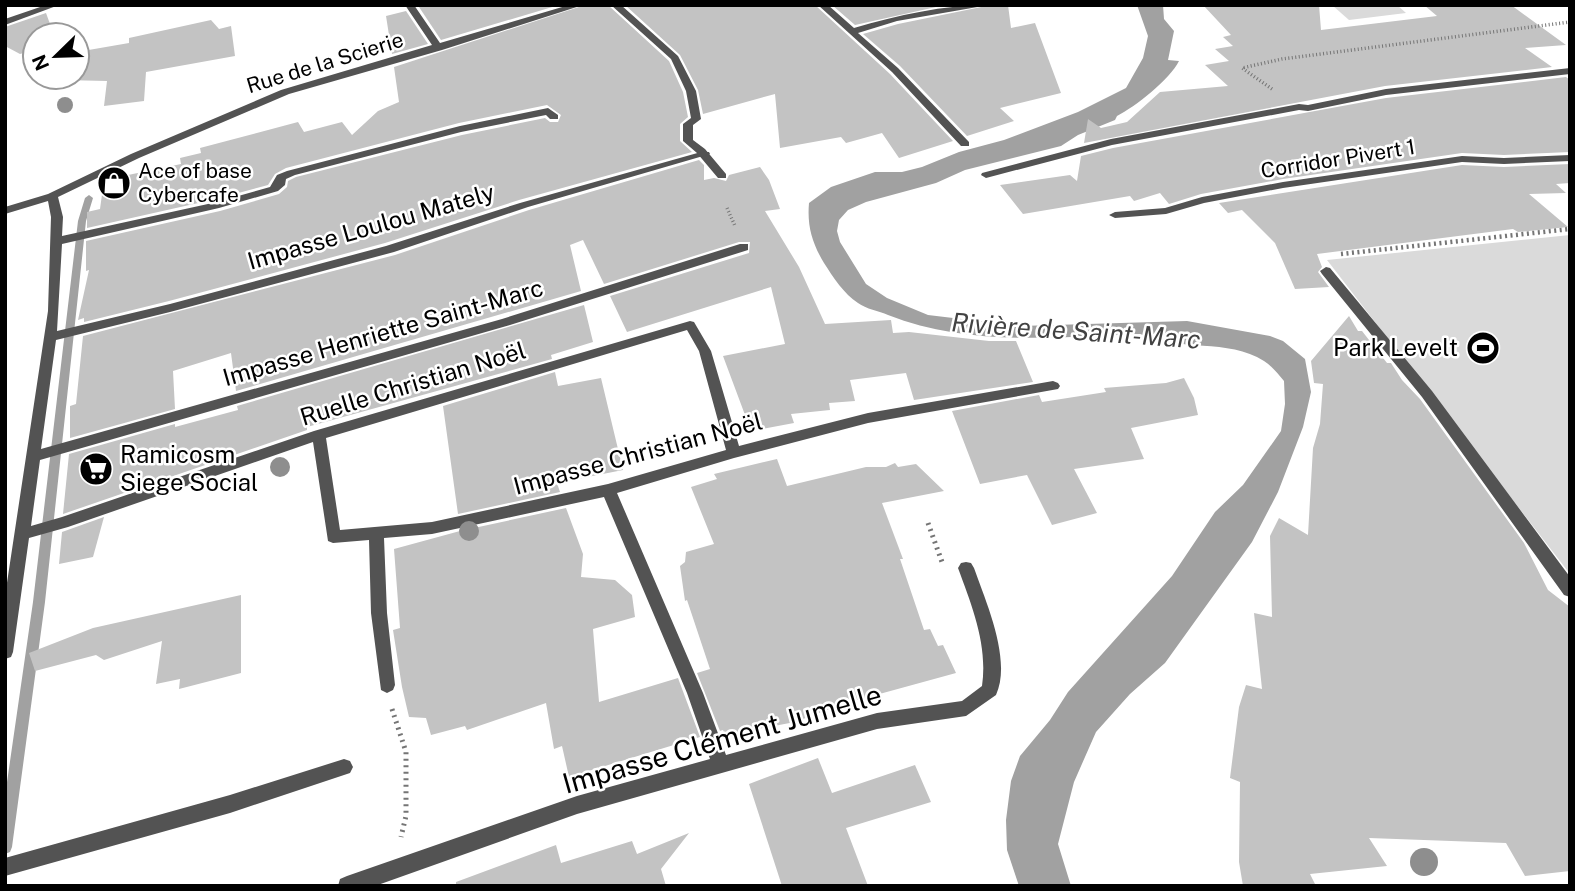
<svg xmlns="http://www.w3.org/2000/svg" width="1575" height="891" font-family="'Public Sans',sans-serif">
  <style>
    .green { fill: #dadada }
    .water { fill: #a1a1a1 }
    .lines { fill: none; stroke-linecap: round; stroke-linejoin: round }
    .stream { fill: #a1a1a1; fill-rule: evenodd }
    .building { fill: #c3c3c3 }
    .path-far2 { stroke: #757575; stroke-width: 3.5; stroke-dasharray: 1 2.5; stroke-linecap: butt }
    .path-far1 { stroke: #757575; stroke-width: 4.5; stroke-dasharray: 2 3.5; stroke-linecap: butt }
    .path { stroke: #757575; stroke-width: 5; stroke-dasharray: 2 4.5; stroke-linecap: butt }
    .service { fill: #535353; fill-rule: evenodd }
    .minor { fill: #535353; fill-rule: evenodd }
    .tree { fill: #8e8e8e }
    .labels { text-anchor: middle; stroke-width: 5; stroke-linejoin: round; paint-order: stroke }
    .far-street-label { font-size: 21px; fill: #000; stroke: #fff }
    .far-poi-label { font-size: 21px; fill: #000; stroke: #fff; text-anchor: start }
    .street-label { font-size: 24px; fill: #000; stroke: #fff }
    .poi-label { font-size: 24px; fill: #000; stroke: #fff; text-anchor: end }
    .water-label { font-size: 26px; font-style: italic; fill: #424242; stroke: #fff }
    .near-street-label { font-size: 28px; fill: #000; stroke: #fff }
  </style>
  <rect width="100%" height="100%" fill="#fff"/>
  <!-- green -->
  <g class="green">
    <polygon points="1332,5 1397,5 1406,13 1349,20"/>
    <polygon points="1570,235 1570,574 1327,260"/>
  </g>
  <!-- water -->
  <path class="water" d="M1137 5H1163L1164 19 1174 31 1168 60 1179 61C1170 79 1135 107 1117 116L1115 120 1078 135 1061 146 965 170 936 183 866 202 848 210 839 220 837 231 840 242 866 284 887 298 928 315 1021 326 1187 321 1270 336 1283 341 1305 359 1311 392 1303 427 1278 492 1252 542 1165 663 1130 694 1096 732 1074 782 1058 844 1071 886H1019L1007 850 1006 820 1011 781 1020 756 1050 720 1068 692 1172 576 1215 512 1243 485 1281 431 1285 404 1284 381C1278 374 1272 366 1264 361 1228 338 1179 352 1140 334 1055 337 969 347 888 315 879 311 866 309 858 303 844 294 833 277 824 263 812 243 807 226 809 203L831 187 875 172H902L922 167 959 152 1004 140 1078 112 1126 88 1143 58 1148 36Z"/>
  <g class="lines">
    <!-- stream -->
    <polygon class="stream" points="89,195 93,198 86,221 45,602 12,847 10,852 5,854 5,796 33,602 78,221 85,198"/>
  </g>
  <!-- building -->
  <g class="building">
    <polygon points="427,5 559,5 441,40 419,7"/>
    <polygon points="585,5 608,5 669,61 683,92 688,117 680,124 680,141 692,152 519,200 385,243 169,301 84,322 84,318 78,320 89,270 86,271 86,241 220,211 279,194 287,187 288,181 296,177 462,135 545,118 550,122 558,122 561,115 547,105 459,123 286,168 275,174 268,185 216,199 87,228 87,212 100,209 104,180 181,164 180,158 201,153 200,148 298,122 304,132 342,122 352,135 378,111 399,102 394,67"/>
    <polygon points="625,5 815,5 890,74 953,141 899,158 882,133 846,143 841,137 780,148 775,94 703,114 698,90 680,55"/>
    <polygon points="832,5 945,5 855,25"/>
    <polygon points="991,5 1008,5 1011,28 1035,23 1061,93 1000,108 1014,121 967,136 900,66 863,34 898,24"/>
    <polygon points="1203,5 1319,5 1321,30 1437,16 1424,5 1511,5 1566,45 1525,48 1552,67 1385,86 1084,143 1088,119 1101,128 1127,122 1160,92 1228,86 1205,65 1229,61 1215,49 1233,46 1223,37 1231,35"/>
    <polygon points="406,11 428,44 392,54 386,16"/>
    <polygon points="46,13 54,35 35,35 35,50 20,54 5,46 5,27"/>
    <polygon points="211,20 219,29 231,26 235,56 146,72 144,101 104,106 107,81 63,80 63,77 77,77 77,52 129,43 129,38"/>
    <polygon points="1566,77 1570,80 1570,152 1504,155 1462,153 1283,179 1201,194 1169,204 1160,193 1134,201 1130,196 1023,214 1000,185 1070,175 1077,181 1081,156 1113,148 1386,98"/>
    <polygon points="699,160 704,165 704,180 714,178 726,181 729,175 760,167 769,180 780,209 765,211 799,267 825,324 891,320 893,333 909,332 989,341 1016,341 1033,382 914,400 906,373 850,380 855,401 829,403 830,410 791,414 794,423 751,431 723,356 785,344 771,287 627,332 610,296 749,253 750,242 739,242 604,284 583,240 570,245 581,291 236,391 231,353 173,371 175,409 70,438 70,406 76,404 83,336 395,255 529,210"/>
    <polygon points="1570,164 1570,183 1556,184 1566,193 1529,194 1568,227 1518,232 1513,229 1317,254 1322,267 1318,272 1329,287 1295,289 1275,243 1242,210 1228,213 1219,203 1462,165 1504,167"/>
    <polygon points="584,305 593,342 551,355 552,359 307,427 307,430 63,514 69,454 175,424 175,427 238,410 237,406"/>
    <polygon points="1349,316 1358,331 1362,331 1387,363 1391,363 1402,380 1420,399 1524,543 1548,590 1570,607 1570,871 1525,876 1506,843 1369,838 1387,866 1310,874 1316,886 1243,886 1239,862 1240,782 1230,778 1239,707 1246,685 1262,689 1254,613 1272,617 1270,536 1279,518 1308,535 1313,448 1320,424 1323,384 1314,383 1311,361"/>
    <polygon points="555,372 558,386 601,378 623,470 557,483 560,492 458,514 443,406"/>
    <polygon points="1184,378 1194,398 1198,415 1131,428 1144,459 1074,469 1097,513 1052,525 1027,475 980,484 952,411 1039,395 1042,402 1106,392 1104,388 1166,383"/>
    <polygon points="777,459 787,486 866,467 886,467 895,463 898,467 916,464 944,491 882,503 903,559 900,559 924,630 930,629 938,646 943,645 956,673 843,704 795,722 725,735 723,730 720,731 697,673 710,669 687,600 685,601 680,566 685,562 686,552 714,544 691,487 717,479 714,474"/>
    <polygon points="566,508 583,554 581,577 615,580 632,595 635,617 593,629 599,702 678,678 700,737 569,777 562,746 554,749 546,703 467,730 465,726 431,735 426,718 409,717 402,687 393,630 400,628 394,549 460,531"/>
    <polygon points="104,517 93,557 59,564 62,532"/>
    <polygon points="241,595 241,673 179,689 180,679 156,684 162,641 104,660 96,655 35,671 29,653 93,628"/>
    <polygon points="818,758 832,793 915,765 931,802 846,828 868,886 782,886 749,784"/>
    <polygon points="689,833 661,869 666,886 456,886 456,882 556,845 561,863 632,841 637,854"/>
  </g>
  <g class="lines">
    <!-- path-far2 -->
    <g class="path-far2">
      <polyline points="1272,89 1242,68 1282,59 1570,22"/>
      <polyline points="727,208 735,226"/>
    </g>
    <!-- path-far1 -->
    <polyline class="path-far1" points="1341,254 1570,229"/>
    <!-- path -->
    <g class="path">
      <polyline points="928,523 942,562"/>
      <polyline points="392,709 406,752 406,816 401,837"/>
    </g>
    <!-- service -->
    <g class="service">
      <polygon points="611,5 621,5 678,56 696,91 701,119 693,125 693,140 705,149 726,174 726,178 718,178 697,153 683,141 683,124 691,118 686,91 671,59"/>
      <polygon points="1326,267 1330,268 1432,391 1570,577 1570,597 1564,595 1422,397 1322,274 1320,271"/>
      <polygon points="344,759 350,761 353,767 350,773 230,813 5,876 5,858 230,795"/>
    </g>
    <!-- minor -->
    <g class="minor">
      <polygon points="46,5 59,5 5,25 5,19"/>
      <path d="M405 5H414L440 43 569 5H583L442 50 289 94 139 158 58 197 63 217 62 236 217 202 270 187 277 175 287 171 460 126 548 108 558 115V119H550L546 115 461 132 295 175 286 179 285 185 278 191 219 208 62 244 57 331 170 304 386 246 520 203 701 152H709L710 154 528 207 394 252 170 312 56 340 41 449 502 319 740 244H748V250L510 325 40 460 31 526 62 517 314 431 690 321 694 322 711 351 739 446 868 413 1053 381 1058 383 1060 386 1058 389 868 423 734 458 617 493 703 693 726 755 877 713 962 701 982 686C988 645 972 606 958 568L961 563 966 562 971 563 974 568C986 602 1012 660 996 695L966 716 877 729 577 814 375 886H338L340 879 347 876 577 796 710 759 687 693 604 497 432 534 384 538 387 613 395 685 393 690 387 693 381 690 371 613 369 540 333 543 328 541 313 442 68 527 29 538 13 652 11 657 5 659V596L48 311 51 217 48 201 5 214V207L48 194 131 154 281 90 432 45ZM687 330 699 351 726 450 608 484 432 522 340 530 326 438Z"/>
      <path d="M818 5H828L854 28C898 15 943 5 989 5L897 21 858 33 898 68 969 142V146H961L892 72Z"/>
      <polygon points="1570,68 1570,74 1386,95 1308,111 1299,110 1112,145 986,178 981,175 982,173 1111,139 1299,104 1308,105 1386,89"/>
      <polygon points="1570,155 1570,161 1504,164 1462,162 1283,188 1204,203 1166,214 1115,218 1109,215 1115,212 1165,208 1202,197 1283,182 1462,156 1504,158"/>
    </g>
  </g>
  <!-- trees -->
  <g class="tree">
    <circle cx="65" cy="105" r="8"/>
    <circle cx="280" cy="467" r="10"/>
    <circle cx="469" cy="531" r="10"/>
    <circle cx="1424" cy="862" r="14"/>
  </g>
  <!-- icons -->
  <defs>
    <symbol id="shop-disc" viewBox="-11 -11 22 22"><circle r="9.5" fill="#000" stroke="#fff"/><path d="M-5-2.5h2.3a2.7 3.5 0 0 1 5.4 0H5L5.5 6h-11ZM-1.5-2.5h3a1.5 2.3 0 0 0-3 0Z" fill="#fff"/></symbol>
    <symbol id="stadium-disc" viewBox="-11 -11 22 22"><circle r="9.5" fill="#000" stroke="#fff"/><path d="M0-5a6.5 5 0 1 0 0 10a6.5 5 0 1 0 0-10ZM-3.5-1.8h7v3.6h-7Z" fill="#fff"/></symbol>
    <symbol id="supermarket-disc" viewBox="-11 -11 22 22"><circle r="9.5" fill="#000" stroke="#fff"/><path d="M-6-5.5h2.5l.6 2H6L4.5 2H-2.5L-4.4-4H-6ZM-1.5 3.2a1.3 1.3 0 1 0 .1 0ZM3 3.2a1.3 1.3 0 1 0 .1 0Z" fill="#fff"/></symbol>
  </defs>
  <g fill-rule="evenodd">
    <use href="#shop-disc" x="95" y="164" width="38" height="38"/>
    <use href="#stadium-disc" x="1464" y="329" width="38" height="38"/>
    <use href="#supermarket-disc" x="77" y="450" width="38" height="38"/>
  </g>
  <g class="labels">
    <!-- far-street labels -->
    <g class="far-street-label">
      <text transform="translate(325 63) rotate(-17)" y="7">Rue de la Scierie</text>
      <text transform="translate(1338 159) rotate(-9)" y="7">Corridor Pivert 1</text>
    </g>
    <!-- far-poi labels -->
    <g class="far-poi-label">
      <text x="138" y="178">Ace of base<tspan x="138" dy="24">Cybercafe</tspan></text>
    </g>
    <!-- street labels -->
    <g class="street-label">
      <text transform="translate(371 227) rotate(-16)" y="8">Impasse Loulou Mately</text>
      <text transform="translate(383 333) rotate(-16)" y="8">Impasse Henriette Saint-Marc</text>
      <text transform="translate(413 384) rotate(-17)" y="8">Ruelle Christian Noël</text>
      <text transform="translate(638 454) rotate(-15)" y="8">Impasse Christian Noël</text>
    </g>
    <!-- poi labels -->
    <g class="poi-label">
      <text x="1458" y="356">Park Levelt</text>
      <text x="120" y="463" text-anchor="start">Ramicosm<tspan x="120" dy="28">Siege Social</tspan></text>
    </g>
    <!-- water labels -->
    <g class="water-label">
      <text transform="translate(1076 331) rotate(4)" y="9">Rivière de Saint-Marc</text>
    </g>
    <!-- near-street labels -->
    <g class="near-street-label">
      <text transform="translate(722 739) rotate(-16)" y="10">Impasse Clément Jumelle</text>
    </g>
  </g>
  <!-- border -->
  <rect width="1575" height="891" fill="none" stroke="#000000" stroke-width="14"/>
  <!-- north arrow -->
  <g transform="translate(56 56) rotate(247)"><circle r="33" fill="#ffffff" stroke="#999999" stroke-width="2"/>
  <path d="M0-5L12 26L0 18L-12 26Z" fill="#000000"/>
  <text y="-10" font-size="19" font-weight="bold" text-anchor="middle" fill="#000000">N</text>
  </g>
</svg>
